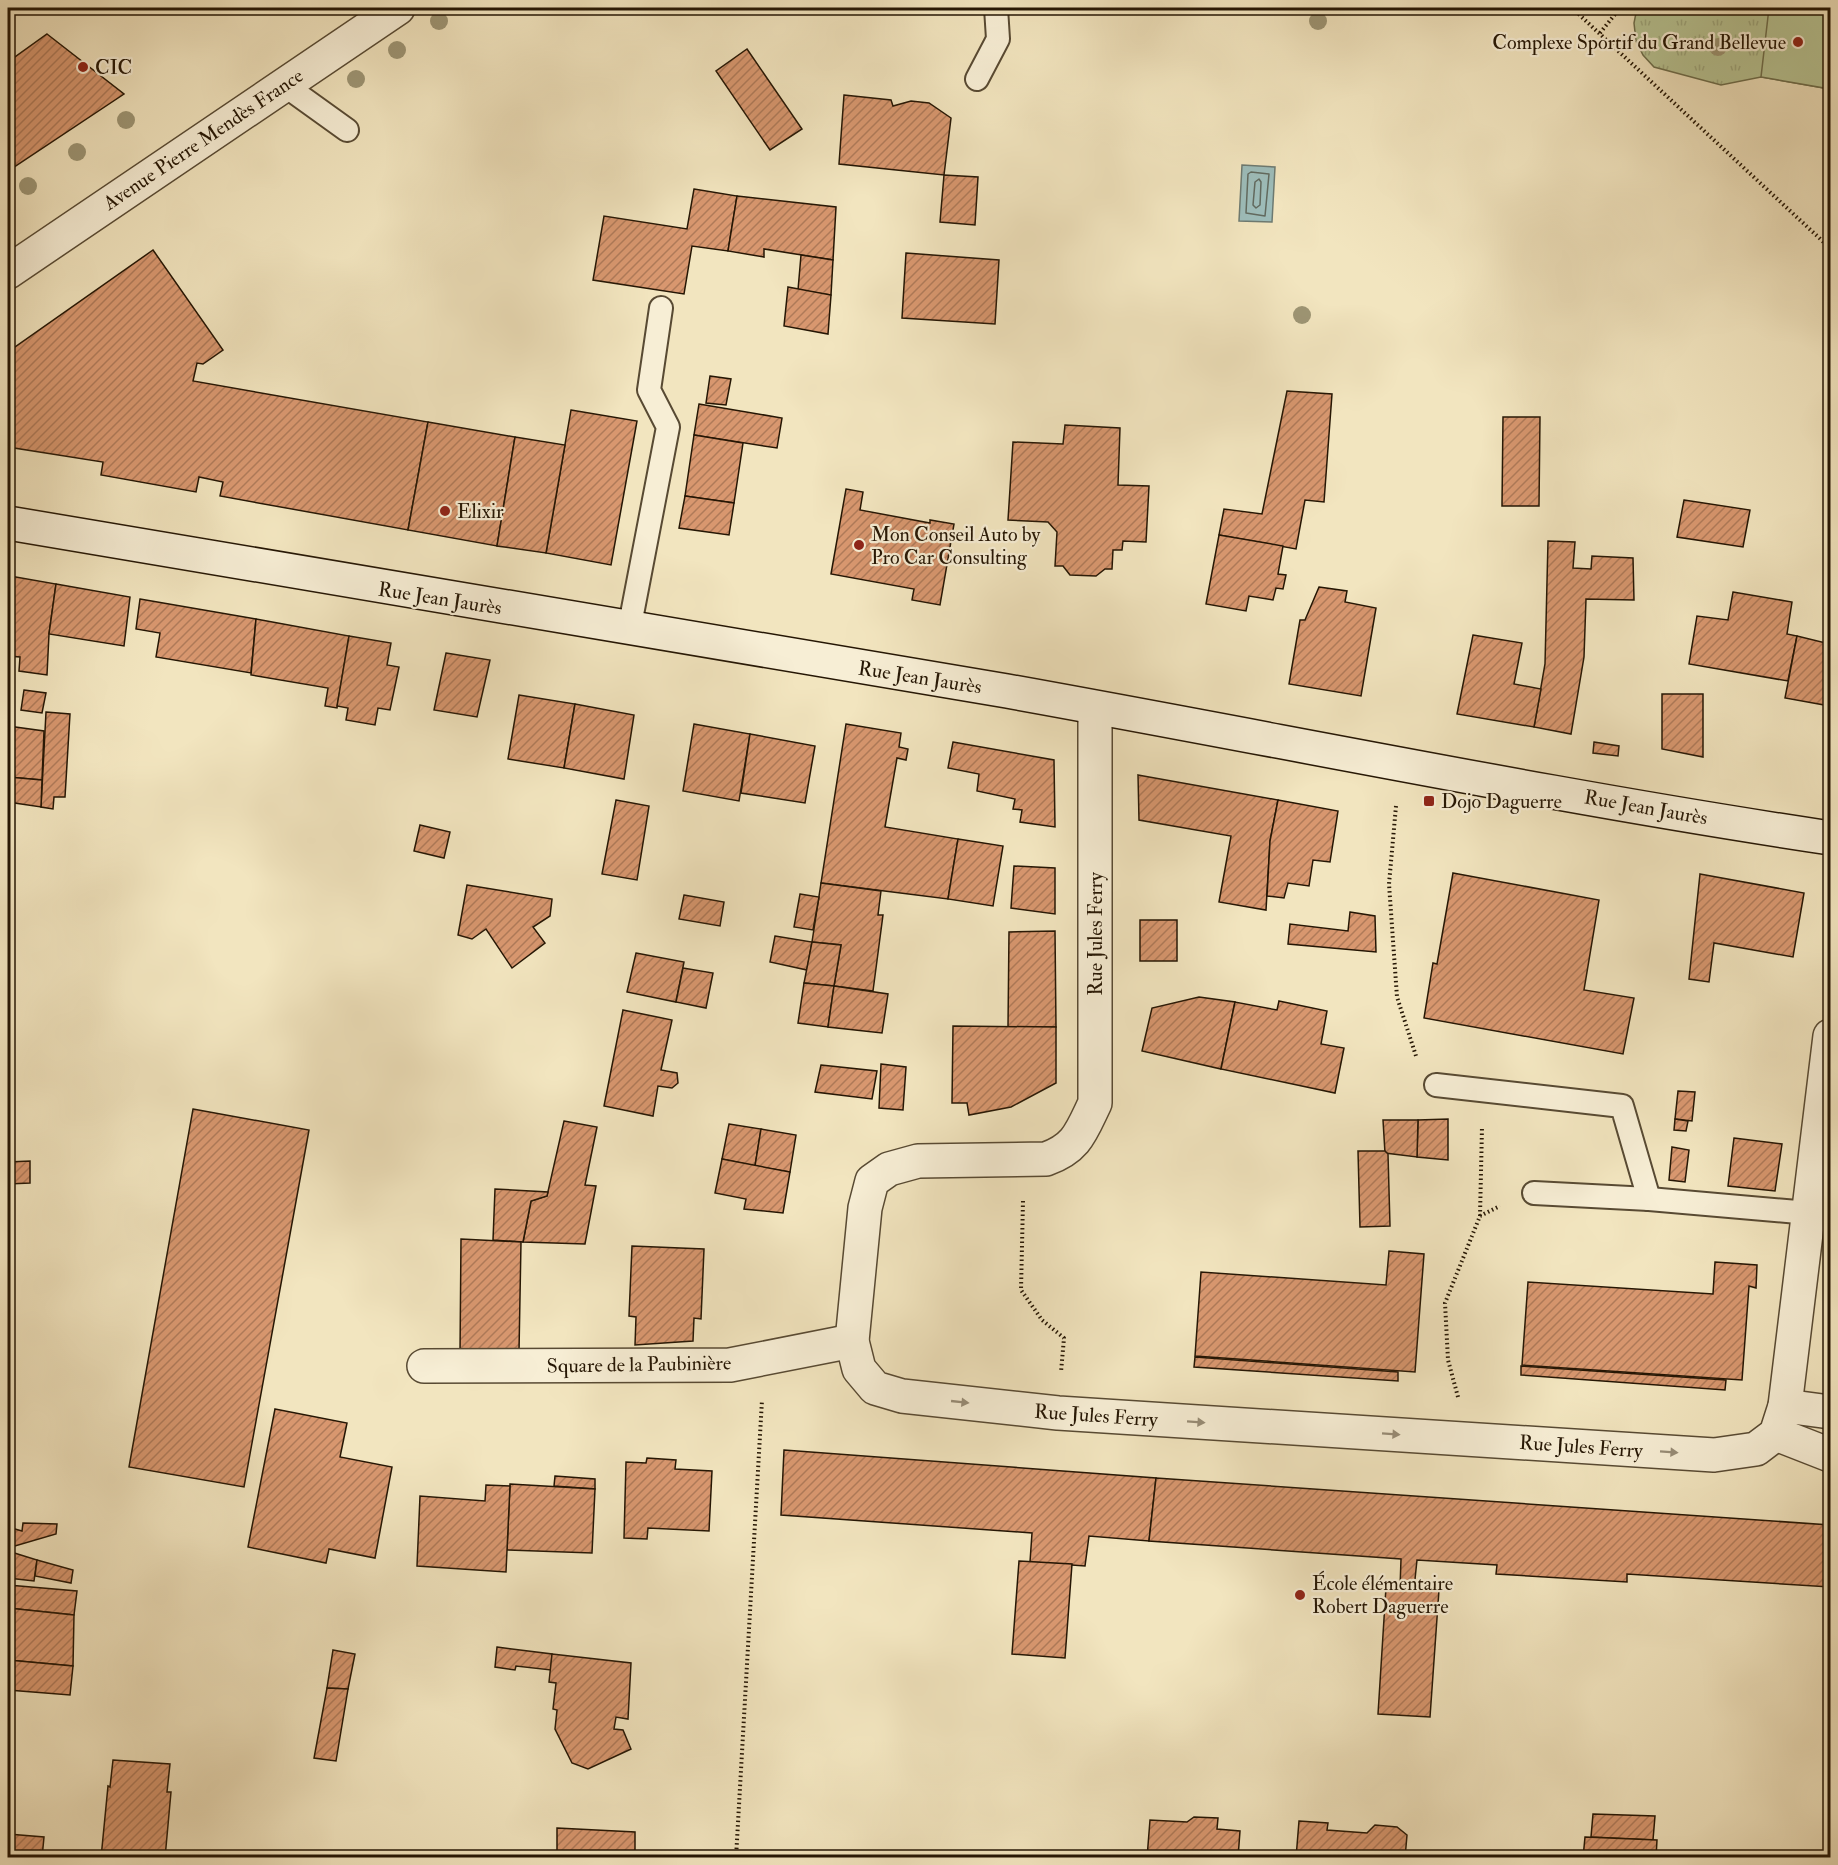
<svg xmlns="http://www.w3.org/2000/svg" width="1838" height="1865" font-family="'IM FELL Double Pica',serif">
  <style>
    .grass { fill: url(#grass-tufts); stroke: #6e6e4c; stroke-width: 1.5 }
    .park { fill: #b8c594; stroke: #6e6e4c; stroke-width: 1.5 }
    .water { fill: #9dbdba; stroke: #6d7a71; stroke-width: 1.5 }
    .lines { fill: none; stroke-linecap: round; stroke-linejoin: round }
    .shore { stroke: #616a5f; stroke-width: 1.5 }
    .building { fill: url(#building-hatch); stroke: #251604; stroke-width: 1.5 }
    .lane-casing { stroke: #584a33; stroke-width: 26 }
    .street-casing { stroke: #584a33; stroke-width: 36 }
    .secondary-casing { stroke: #251604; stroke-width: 36 }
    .path { stroke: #251604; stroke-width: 4; stroke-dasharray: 1.5 3; stroke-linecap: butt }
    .lane { stroke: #f7eed5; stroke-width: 22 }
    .street { stroke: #f7eed5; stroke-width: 33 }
    .secondary { stroke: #f7eed5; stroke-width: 33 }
    .tree { fill: #9d9574 }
    .oneway { fill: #988d77 }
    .poi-dot { fill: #8f2418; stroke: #f7eed5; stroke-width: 2 }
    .labels { text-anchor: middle; stroke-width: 4.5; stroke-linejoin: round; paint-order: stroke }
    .poi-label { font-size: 20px; fill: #251604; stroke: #f7eed5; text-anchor: start }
    .street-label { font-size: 20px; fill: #251604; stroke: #f7eed5 }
  </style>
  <defs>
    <pattern id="grass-tufts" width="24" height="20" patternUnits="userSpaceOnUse" patternTransform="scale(1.5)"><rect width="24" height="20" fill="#b8c594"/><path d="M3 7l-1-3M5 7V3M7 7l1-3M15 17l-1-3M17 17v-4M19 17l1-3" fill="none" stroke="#9ea87e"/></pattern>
    <pattern id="building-hatch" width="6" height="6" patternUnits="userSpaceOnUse" patternTransform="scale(1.5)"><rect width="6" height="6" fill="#d8976f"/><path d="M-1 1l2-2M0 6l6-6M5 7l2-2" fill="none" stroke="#af7a59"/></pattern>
  </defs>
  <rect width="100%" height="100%" fill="#f2e5bf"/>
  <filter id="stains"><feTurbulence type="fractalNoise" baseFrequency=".00333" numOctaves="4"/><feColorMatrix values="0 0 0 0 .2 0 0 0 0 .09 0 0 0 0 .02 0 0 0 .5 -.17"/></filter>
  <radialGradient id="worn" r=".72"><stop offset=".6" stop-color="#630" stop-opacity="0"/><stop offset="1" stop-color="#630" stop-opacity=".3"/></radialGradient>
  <!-- grass -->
  <polygon class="grass" points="1637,8 1830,8 1830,89 1761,77 1721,85 1654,67 1643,55 1636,41 1634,23"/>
  <!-- park -->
  <polygon class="park" points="1769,8 1830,8 1830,89 1761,77"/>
  <!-- water -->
  <polygon class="water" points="1242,165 1275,167 1272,222 1239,221"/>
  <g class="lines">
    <!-- shore -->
    <g class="shore">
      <polygon points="1251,172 1269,174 1265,216 1246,213 1248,174"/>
      <polygon points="1259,179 1261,182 1260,205 1256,208 1253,205 1255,182"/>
    </g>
  </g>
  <!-- building -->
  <g class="building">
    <polygon points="47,34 124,94 8,171 8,62"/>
    <polygon points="747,49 802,129 770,150 716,71"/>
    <polygon points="844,95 891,100 893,106 911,101 929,103 951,118 944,175 839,164"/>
    <polygon points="944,175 978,177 975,225 940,222"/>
    <polygon points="694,189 737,196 728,251 692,246 684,294 593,280 604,216 687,229"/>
    <polygon points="737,196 836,207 833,260 764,249 764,257 728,251"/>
    <polygon points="153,250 223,350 203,364 197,363 193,381 428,422 408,530 220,496 223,482 199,477 196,492 101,475 103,462 8,447 8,352"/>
    <polygon points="906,253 999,260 995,324 902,318"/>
    <polygon points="801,255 833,260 831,295 798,290"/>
    <polygon points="788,287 831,295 828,334 784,326"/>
    <polygon points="710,376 731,379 726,405 706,403"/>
    <polygon points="1287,391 1332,394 1324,502 1305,500 1296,549 1219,535 1224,509 1262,514"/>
    <polygon points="699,404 782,418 777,448 694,435"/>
    <polygon points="571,410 637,421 611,565 546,553"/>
    <polygon points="1503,417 1540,417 1539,506 1502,506"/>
    <polygon points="428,422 515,437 497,546 408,530"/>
    <polygon points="1065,425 1120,428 1118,485 1149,486 1146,542 1123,541 1122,550 1113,550 1112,569 1105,569 1096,576 1070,575 1063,566 1055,566 1057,532 1048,522 1008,520 1013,442 1063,444"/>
    <polygon points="694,435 743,443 734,503 685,496"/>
    <polygon points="515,437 565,445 546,553 497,546"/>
    <polygon points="846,489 863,492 860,510 930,523 930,520 954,524 940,605 912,600 914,589 831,574"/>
    <polygon points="685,496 734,503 729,535 679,528"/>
    <polygon points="1684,500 1750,510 1743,547 1677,537"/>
    <polygon points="1219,535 1283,546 1278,574 1286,575 1283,589 1276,588 1273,600 1249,596 1246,611 1206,604"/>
    <polygon points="1548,541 1575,542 1573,568 1591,569 1592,556 1633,558 1634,600 1586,599 1584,657 1571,734 1534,727 1545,664"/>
    <polygon points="10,576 56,584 49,634 47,675 19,671 20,657 8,656"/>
    <polygon points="56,584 130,597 124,646 49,634"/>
    <polygon points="1319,587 1347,591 1345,602 1376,608 1361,696 1289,684 1300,620 1305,620"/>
    <polygon points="1733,592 1792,602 1787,634 1797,636 1788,681 1689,664 1697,616 1728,620"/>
    <polygon points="140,599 256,619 251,673 156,657 160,633 136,629"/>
    <polygon points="256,619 349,636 337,708 325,706 328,688 251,675"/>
    <polygon points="1473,635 1522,643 1514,684 1541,689 1534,727 1457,714"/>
    <polygon points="349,636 391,643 387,665 399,667 390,710 378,708 375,725 346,720 348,708 337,706"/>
    <polygon points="1797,636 1830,644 1830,706 1785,698"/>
    <polygon points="446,653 490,660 477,717 434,710"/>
    <polygon points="24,690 46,693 42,713 21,710"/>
    <polygon points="1662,694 1703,694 1703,757 1662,749"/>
    <polygon points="519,695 575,704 564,768 508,759"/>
    <polygon points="575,704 634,715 624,779 564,768"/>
    <polygon points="46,712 70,714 65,797 54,797 53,809 41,807"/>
    <polygon points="694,724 750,734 739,801 683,791"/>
    <polygon points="846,724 901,733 899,747 908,749 906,760 897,758 885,827 958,839 948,899 821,883"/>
    <polygon points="8,726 44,731 42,780 8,777"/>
    <polygon points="750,734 815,746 805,803 741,793"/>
    <polygon points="953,742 1054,760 1055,827 1020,822 1022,810 1013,809 1015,799 977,791 979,774 948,768"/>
    <polygon points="1594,742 1619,746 1618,756 1593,753"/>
    <polygon points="1138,775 1278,800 1270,841 1266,910 1219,902 1231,836 1139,820"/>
    <polygon points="8,777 42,780 41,807 8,802"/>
    <polygon points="616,800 649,806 637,880 602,874"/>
    <polygon points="1278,800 1338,811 1330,862 1313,860 1309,886 1288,883 1284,898 1267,896 1270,841"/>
    <polygon points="420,825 450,832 444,858 414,851"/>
    <polygon points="958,839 1003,846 993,906 948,899"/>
    <polygon points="1014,866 1055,868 1055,914 1011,908"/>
    <polygon points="1453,873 1599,900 1584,990 1634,998 1623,1054 1424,1018 1433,963 1437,964"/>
    <polygon points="1700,874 1804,893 1793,957 1714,943 1709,982 1689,979"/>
    <polygon points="821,883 881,891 878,915 883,915 873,991 834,986 841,945 812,942"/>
    <polygon points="467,885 552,899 550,916 533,927 545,943 512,968 486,929 472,939 458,935"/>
    <polygon points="800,894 819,897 813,930 794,927"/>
    <polygon points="684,895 724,902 720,926 679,919"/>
    <polygon points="1350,912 1375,916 1376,952 1288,944 1290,924 1348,931"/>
    <rect x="1140" y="920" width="37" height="41"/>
    <polygon points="1055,931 1056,1027 1008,1027 1009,932"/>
    <polygon points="775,936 812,942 807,970 770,962"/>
    <polygon points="812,942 841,945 834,986 804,983"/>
    <polygon points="636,953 684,962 676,1002 627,992"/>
    <polygon points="683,968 713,973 706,1008 676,1002"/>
    <polygon points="804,983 834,986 828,1027 798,1023"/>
    <polygon points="834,986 888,994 882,1033 828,1027"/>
    <polygon points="1199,997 1235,1002 1221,1069 1142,1051 1152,1008"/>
    <polygon points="1279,1001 1327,1011 1321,1044 1344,1048 1335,1093 1221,1069 1235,1002 1277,1010"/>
    <polygon points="623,1010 672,1020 661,1070 677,1073 678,1083 672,1088 658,1086 653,1116 604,1106"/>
    <polygon points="953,1026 1056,1027 1056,1083 1011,1107 969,1115 967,1103 952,1103"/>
    <polygon points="881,1064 906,1067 903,1110 879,1108"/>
    <polygon points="821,1065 877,1071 872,1099 815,1092"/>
    <polygon points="1678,1091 1695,1092 1692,1121 1675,1119"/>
    <polygon points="193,1109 309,1130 244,1487 129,1467"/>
    <polygon points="1448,1119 1448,1160 1417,1157 1418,1120"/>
    <polygon points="1675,1119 1688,1121 1686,1131 1674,1130"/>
    <polygon points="1383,1120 1418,1120 1417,1157 1385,1153"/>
    <polygon points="564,1121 597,1127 585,1185 596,1186 585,1244 523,1242 531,1201 547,1196"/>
    <polygon points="729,1124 761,1129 755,1166 722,1159"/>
    <polygon points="761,1129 796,1135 790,1172 755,1166"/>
    <polygon points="1734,1138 1782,1144 1775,1191 1728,1186"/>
    <polygon points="1672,1147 1689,1150 1685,1182 1669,1180"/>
    <polygon points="1358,1151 1385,1151 1388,1154 1390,1226 1360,1227"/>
    <polygon points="722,1159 790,1172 783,1213 744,1209 746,1199 715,1193"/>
    <polygon points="30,1161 30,1183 8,1184 8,1162"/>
    <polygon points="495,1189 548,1192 547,1196 531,1201 523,1242 493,1240"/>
    <polygon points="461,1239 521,1242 519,1352 460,1355"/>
    <polygon points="632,1246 704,1249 701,1319 694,1318 693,1341 635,1345 636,1317 629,1316"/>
    <polygon points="1389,1251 1424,1254 1415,1372 1195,1356 1201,1272 1386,1285"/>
    <polygon points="1715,1262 1757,1265 1756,1288 1749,1286 1742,1380 1522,1365 1528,1282 1713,1294"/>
    <polygon points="1195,1357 1398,1372 1398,1381 1194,1367"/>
    <polygon points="1521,1366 1726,1380 1725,1390 1521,1375"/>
    <polygon points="275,1409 347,1423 340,1457 392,1467 375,1558 329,1549 326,1563 248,1547"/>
    <polygon points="784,1450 1156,1478 1149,1541 1089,1536 1085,1566 1030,1562 1032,1533 781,1515"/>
    <polygon points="647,1458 676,1460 675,1469 712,1471 709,1531 648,1528 647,1539 624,1538 626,1462 646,1463"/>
    <polygon points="555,1476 595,1479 595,1489 554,1486"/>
    <polygon points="1156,1478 1830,1525 1830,1587 1627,1574 1627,1582 1496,1574 1497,1565 1417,1560 1414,1589 1439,1590 1430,1717 1378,1714 1386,1587 1400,1588 1401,1559 1149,1541"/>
    <polygon points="510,1484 595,1489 592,1553 507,1550"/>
    <polygon points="486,1485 510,1486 506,1572 417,1566 420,1496 485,1501"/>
    <polygon points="23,1523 57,1524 56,1534 8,1548 8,1527 22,1531"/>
    <polygon points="8,1551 37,1560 34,1581 8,1578"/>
    <polygon points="37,1560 73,1570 71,1583 35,1576"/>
    <polygon points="1019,1561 1072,1564 1065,1658 1012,1654"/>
    <polygon points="8,1585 77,1591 74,1615 8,1608"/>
    <polygon points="8,1608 74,1615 73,1666 8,1660"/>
    <polygon points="497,1647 552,1654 551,1670 516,1666 515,1670 495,1667"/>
    <polygon points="333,1650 355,1654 348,1689 327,1688"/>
    <polygon points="552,1654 631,1663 628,1719 616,1717 614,1729 623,1730 631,1749 588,1769 572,1763 555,1729 557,1710 553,1709 556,1683 549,1682"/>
    <polygon points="8,1660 73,1666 70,1695 8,1690"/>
    <polygon points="327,1688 348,1689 336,1761 314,1758"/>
    <polygon points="113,1760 170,1764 167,1792 171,1792 165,1858 101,1858 108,1786 110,1787"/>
    <polygon points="1593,1814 1655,1816 1653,1840 1591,1837"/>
    <polygon points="1194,1817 1218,1818 1217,1829 1240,1831 1238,1858 1147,1858 1150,1820 1187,1822"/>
    <polygon points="1299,1821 1328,1823 1327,1830 1367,1833 1375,1825 1397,1827 1407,1835 1405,1858 1296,1858"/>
    <polygon points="557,1828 635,1832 635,1858 557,1858"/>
    <polygon points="8,1834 44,1837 42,1858 8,1858"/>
    <polygon points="1585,1837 1657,1840 1656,1858 1583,1858"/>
  </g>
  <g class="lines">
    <defs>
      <g id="lane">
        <polyline points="977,79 998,39 996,8"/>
        <polyline points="283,84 347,130"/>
        <polyline points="629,630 668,427 649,390 661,308"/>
        <polyline points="1436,1085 1622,1106 1649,1199"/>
        <polyline points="1534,1193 1649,1199 1809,1213"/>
      </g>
      <g id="street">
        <polyline points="8,272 398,8"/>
        <path d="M1095 709V1103C1081 1132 1077 1148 1046 1159L918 1161 889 1169 872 1181 865 1208 852 1341 859 1369 875 1388 902 1396 1058 1413 1714 1455 1756 1449 1776 1434 1785 1406 1830 1036"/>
        <polyline points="424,1366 730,1365 852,1341"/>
        <polyline points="1785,1406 1830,1412"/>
        <polyline points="1776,1434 1830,1455"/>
      </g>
      <path id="secondary" d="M8 523C340 582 674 633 1007 691 1281 740 1555 797 1830 838"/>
    </defs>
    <!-- lane casing -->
    <use href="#lane" class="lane-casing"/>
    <!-- street casing -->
    <use href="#street" class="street-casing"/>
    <!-- secondary casing -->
    <use href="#secondary" class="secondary-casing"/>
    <!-- path -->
    <g class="path">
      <polyline points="1572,8 1830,248"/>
      <polyline points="1600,33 1620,8"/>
      <polyline points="1396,806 1389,884 1397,997 1416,1056"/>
      <polyline points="1023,1201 1021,1290 1042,1320 1064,1338 1061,1372"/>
      <polyline points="1480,1216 1482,1127"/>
      <polyline points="1458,1397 1448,1360 1445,1303 1480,1216 1500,1206"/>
      <polyline points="736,1858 762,1400"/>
    </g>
    <!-- lane -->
    <use href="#lane" class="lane"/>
    <!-- street -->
    <use href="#street" class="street"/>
    <!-- secondary -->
    <use href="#secondary" class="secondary"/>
  </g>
  <!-- trees -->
  <g class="tree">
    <circle cx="439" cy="21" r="9"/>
    <circle cx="1318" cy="21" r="9"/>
    <circle cx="1718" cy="47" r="9"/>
    <circle cx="397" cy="50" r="9"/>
    <circle cx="356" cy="79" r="9"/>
    <circle cx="126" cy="120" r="9"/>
    <circle cx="77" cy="152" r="9"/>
    <circle cx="28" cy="186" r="9"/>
    <circle cx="1302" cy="315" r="9"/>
  </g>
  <!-- one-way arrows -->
  <defs><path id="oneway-solid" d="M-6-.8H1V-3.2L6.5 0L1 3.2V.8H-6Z" transform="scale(1.5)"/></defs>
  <g class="oneway">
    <use href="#oneway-solid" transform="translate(960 1402) rotate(6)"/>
    <use href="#oneway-solid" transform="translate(1196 1422) rotate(4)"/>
    <use href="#oneway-solid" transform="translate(1391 1434) rotate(4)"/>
    <use href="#oneway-solid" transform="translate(1669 1452) rotate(4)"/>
  </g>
  <!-- markers -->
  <g class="poi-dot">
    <circle cx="1798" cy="42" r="6"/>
    <circle cx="83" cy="67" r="6"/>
    <circle cx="445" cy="511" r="6"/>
    <circle cx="859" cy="545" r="6"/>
    <rect x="1423" y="795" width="12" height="12" rx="3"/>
    <circle cx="1300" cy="1595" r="6"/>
  </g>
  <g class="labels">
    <!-- poi labels -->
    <g class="poi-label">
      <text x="1786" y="49" text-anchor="end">Complexe Sportif du Grand Bellevue</text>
      <text x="95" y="74">CIC</text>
      <text x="457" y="518">Elixir</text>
      <text x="871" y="541">Mon Conseil Auto by<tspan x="871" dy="23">Pro Car Consulting</tspan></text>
      <text x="1441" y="808">Dojo Daguerre</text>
      <text x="1312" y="1590">École élémentaire<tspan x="1312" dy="23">Robert Daguerre</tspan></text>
    </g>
    <!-- street labels -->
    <g class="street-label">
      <text transform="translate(203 139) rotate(-34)" y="7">Avenue Pierre Mendès France</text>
      <text transform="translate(440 598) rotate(9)" y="7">Rue Jean Jaurès</text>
      <text transform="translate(920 677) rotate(9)" y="7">Rue Jean Jaurès</text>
      <text transform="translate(1646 807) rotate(10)" y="7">Rue Jean Jaurès</text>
      <text transform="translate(1095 934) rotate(-90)" y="7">Rue Jules Ferry</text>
      <text transform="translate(639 1364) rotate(-1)" y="7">Square de la Paubinière</text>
      <text transform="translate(1096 1415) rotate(4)" y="7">Rue Jules Ferry</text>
      <text transform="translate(1581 1446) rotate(4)" y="7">Rue Jules Ferry</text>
    </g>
  </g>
  <!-- margin -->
  <rect width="1838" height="1865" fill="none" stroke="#f2e5bf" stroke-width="30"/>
  <rect x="9" y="9" width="1820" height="1847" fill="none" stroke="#251604" stroke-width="3"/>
  <rect x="15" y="15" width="1808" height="1835" fill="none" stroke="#251604" stroke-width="1.5"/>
  <rect width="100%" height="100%" filter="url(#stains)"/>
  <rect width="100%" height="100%" fill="url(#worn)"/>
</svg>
